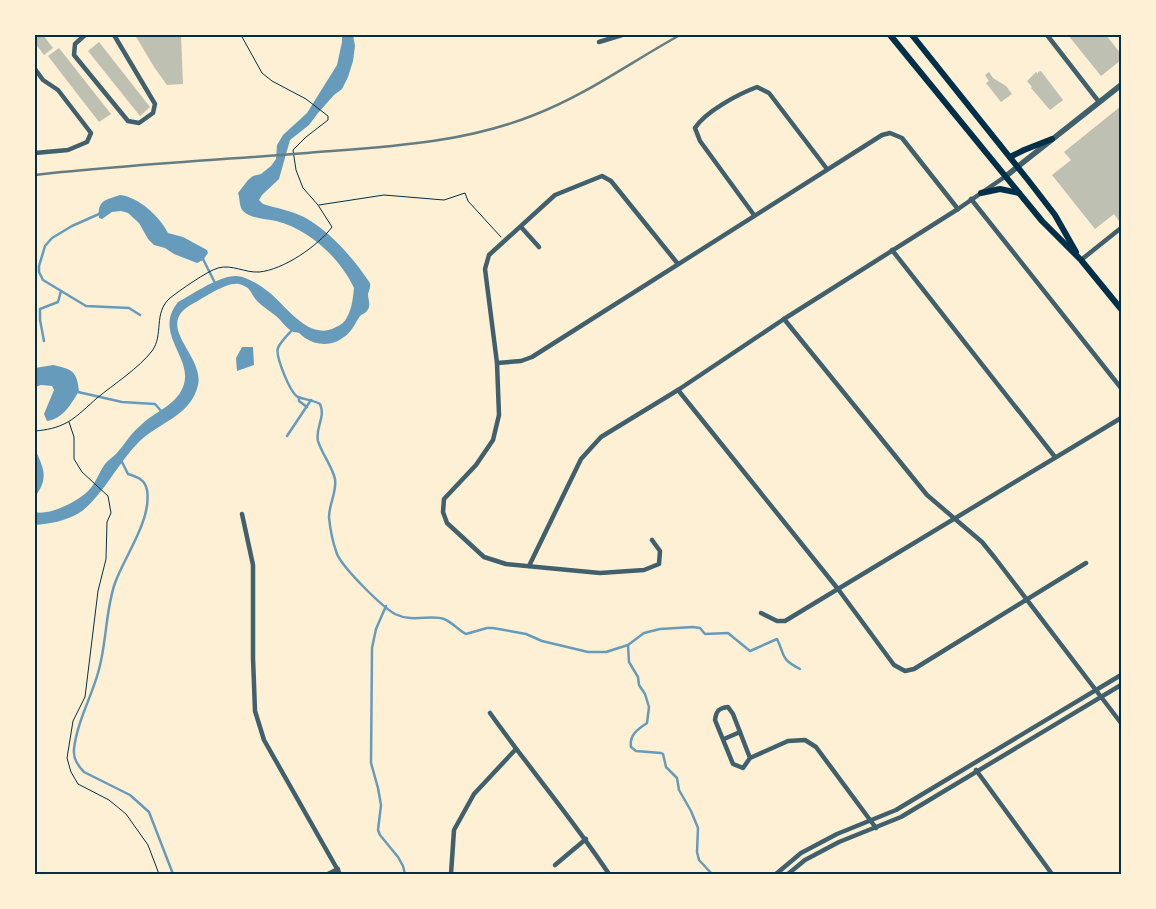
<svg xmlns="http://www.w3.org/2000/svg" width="1156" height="909" font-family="'DM Sans',sans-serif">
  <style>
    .water { fill: #669bbc }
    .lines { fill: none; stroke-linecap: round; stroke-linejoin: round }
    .stream { stroke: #669bbc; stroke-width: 2.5 }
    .building { fill: #bec0b2 }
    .path { stroke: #003049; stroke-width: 1 }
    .minor { stroke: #3f606c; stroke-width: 4.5 }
    .tertiary { stroke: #3f606c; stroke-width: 5.5 }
    .secondary { stroke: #003049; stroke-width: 6 }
    .rail { stroke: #657d81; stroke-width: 2.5 }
    .neatline { fill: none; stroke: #003049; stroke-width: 2 }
  </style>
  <rect width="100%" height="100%" fill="#fdf0d5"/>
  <!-- water -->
  <g class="water">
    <path d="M342 35H353L355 46 353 61 348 77 342 89 334 95 318 113 309 125 290 140 279 179 262 195 259 200 263 204C276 208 292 211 304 217 331 232 353 258 370 283 371 288 369 289 368 294 368 301 372 306 366 312 364 314 362 314 360 316 355 323 352 332 344 337 333 346 317 346 305 338 303 337 302 335 299 333 297 332 294 333 292 331 286 328 281 320 276 316 270 311 263 307 258 302 250 294 253 288 239 284 228 281 205 297 194 303 151 325 205 355 198 385 191 417 156 423 137 444 118 463 100 500 79 513 66 521 49 524 35 525V512C49 516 79 501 89 490 96 483 99 472 105 464 108 460 113 457 116 454 125 444 131 433 141 425 155 411 178 405 184 384 192 357 153 333 178 302 193 294 220 275 237 276 248 277 261 286 270 293 287 307 310 342 336 327 341 325 345 322 347 317 352 309 353 297 354 288 340 258 309 229 276 221 266 219 251 219 243 211 239 207 240 198 238 193L248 180 253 176 261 174 271 166 276 159 277 145 283 135 307 113 337 65 342 42Z"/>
    <path d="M120 195C139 197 160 217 168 233L183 237 207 250 208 253 203 260 197 263 174 254 165 248 154 245 148 239 139 223 128 213 121 211 112 212 102 219 99 218C97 200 106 200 120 195Z"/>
    <polygon points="242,347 253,347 254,365 237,371 236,358"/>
    <path d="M53 365C72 369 77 371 79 391 71 404 63 419 47 421L44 414 54 390 52 386 41 385 35 387V368Z"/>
    <path d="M35 449C44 469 49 478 35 497Z"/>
  </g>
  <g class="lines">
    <!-- stream -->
    <g class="stream">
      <polyline points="99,214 72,226 52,238 45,246 39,266 39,272 43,280 86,306 129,308 140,315"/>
      <polyline points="203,259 216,285"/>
      <path d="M293 329C288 335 281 341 278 348 275 355 290 393 298 397 306 400 313 400 320 404 326 418 315 427 318 441 322 454 332 466 335 479 337 492 329 504 329 517 330 528 333 543 337 554 343 568 381 606 395 614 413 623 431 614 444 619 452 622 458 630 466 634L487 628H493L526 634 542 641 588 652H606L628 645 644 633 660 629 693 627 700 628 705 634 728 633 750 651 777 639C785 655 780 659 800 669"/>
      <polyline points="44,341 40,320 40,309 58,302 61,291"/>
      <polyline points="78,392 122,402 155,404 162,412"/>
      <polyline points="299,398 299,401 307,407"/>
      <polyline points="287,436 311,400"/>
      <path d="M121 460 128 474C137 477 145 479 147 490 152 520 125 555 115 583 105 612 107 643 98 673 91 698 77 722 74 749 73 758 77 765 84 772L130 795 149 812 173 874"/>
      <polyline points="386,606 376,629 372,648 371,763 378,788 381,805 378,830 380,835 398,857 403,866 405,874"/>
      <path d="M628 645 629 662 638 677 639 685 645 694 649 707 647 723C638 729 629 735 631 747L636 751 661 753 663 754 666 767 677 778 679 790 691 811 698 828 697 852 699 860 712 874"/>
    </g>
  </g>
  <!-- building -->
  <g class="building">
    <polygon points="35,35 43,35 53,48 44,55 35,43"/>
    <polygon points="135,35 181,35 183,84 167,85 154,67"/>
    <polygon points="1068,35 1106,35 1121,54 1121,60 1101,76"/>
    <polygon points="99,42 150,107 140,116 88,51"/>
    <polygon points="59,48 111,114 99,122 48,56"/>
    <polygon points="1041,71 1063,100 1050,110 1031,88 1032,87 1027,81 1036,72 1038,74 1038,72"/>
    <polygon points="989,72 993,78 1006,86 1012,94 1001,102 986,83 989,81 985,75"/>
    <polygon points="1121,106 1121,219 1119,221 1114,214 1095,229 1052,175 1071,160 1064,152"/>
  </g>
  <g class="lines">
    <!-- path -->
    <g class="path">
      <polyline points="319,205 384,195 444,200 465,193 468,201 501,237"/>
      <polyline points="69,422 74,437 74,459 82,472 108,496 111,513 107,522 106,559 98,591 85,697 73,721 67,758 71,772 78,784 109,800 126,814 148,845 159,874"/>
      <path d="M35 431C47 430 57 428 68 422 78 416 88 406 97 398 113 385 140 367 152 351 164 335 153 313 170 298 179 291 207 271 218 268 232 264 245 273 259 272 283 270 318 246 332 227L318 205 303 188 296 170 293 150 306 137 328 120V116L306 99 272 81 262 73 241 35"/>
    </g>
    <!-- minor -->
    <g class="minor">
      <polyline points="85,35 75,44 74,55 128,121 139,123 153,113 155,104 114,35"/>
      <polyline points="1047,35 1099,102"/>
      <polyline points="599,42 622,35"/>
      <polyline points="35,69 43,80 58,90 91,133 87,142 68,150 35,153"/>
      <polyline points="971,199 1121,388"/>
      <path d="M754 215 700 141 695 128C705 112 738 94 757 87L769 93 827 169"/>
      <polyline points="521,227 539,247"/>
      <polyline points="892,250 1055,457"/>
      <polyline points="1081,260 1121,228"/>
      <polyline points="784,319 927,495 982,542 995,558 1121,723"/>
      <polyline points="497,363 521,361 532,357 882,135 890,133 902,138 958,209"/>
      <polyline points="678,390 838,589 894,665 905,671 914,669 1086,563"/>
      <polyline points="242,514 253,565 253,658 255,711 264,740 340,874"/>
      <polyline points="652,540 660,551 659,564 644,570 600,573 506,564 484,557 447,523 443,512 444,499 476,465 493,440 499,415 497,363 485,269 489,255 555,195 602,176 611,181 678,264"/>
      <polyline points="529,566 581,459 601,437 678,390 784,319 958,209 1006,176"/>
      <polyline points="761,613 777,621 785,621 1121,418"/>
      <path d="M490 713C529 768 572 818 609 874"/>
      <polyline points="724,739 740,732"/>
      <path d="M750 758 743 768 733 764 715 720C716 711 719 708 728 707L733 714 750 758 788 741 805 740 816 747 876 828"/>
      <polyline points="976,770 1052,874"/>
      <polyline points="555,865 586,839"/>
      <polyline points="328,874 338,869"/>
      <polyline points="451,874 454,830 474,794 516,749"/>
      <polyline points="776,874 801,853 837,834 896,810 1121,675"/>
      <polyline points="788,874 805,860 839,842 901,817 1121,685"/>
    </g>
    <!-- tertiary -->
    <polyline class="tertiary" points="1006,176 1121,85"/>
    <!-- secondary -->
    <g class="secondary">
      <polyline points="890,35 1042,221 1081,260 1121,309"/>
      <polyline points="912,35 1028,180 1055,215 1076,252"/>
      <polyline points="1010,157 1024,150 1052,139"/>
      <polyline points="981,193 1000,189 1019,193"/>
    </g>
    <!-- rail -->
    <path class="rail" d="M35 175C125 165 216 160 307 153 383 147 462 144 534 115 586 95 631 62 680 35"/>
  </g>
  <!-- border -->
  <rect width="1156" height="909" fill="none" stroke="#fdf0d5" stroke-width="72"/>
  <rect x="36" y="36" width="1084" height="837" class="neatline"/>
</svg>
